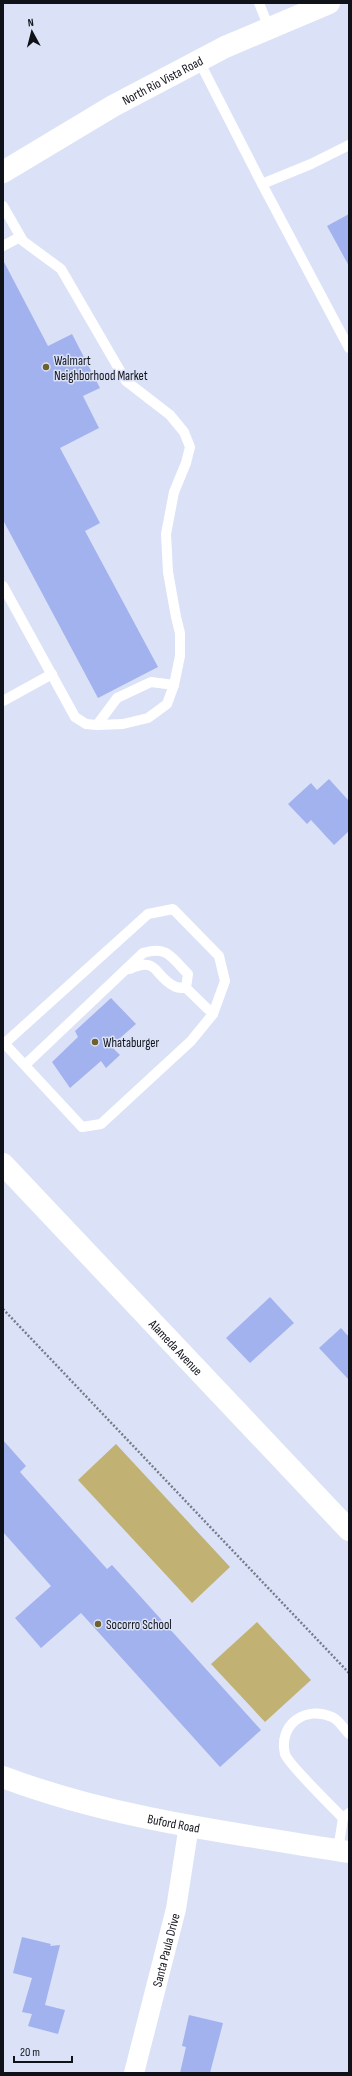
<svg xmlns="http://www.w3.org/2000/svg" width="352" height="2076" font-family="'Sofia Sans Condensed',sans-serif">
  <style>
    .green { fill: #c1b172 }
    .building { fill: #a2b2ee }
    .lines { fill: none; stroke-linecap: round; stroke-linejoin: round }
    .path { stroke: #767b89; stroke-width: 2.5; stroke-dasharray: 2 2; stroke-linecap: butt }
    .service { stroke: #fff; stroke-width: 10 }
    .minor { stroke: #fff; stroke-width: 20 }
    .tertiary { stroke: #fff; stroke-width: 22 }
    .primary { stroke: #fff; stroke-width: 22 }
    .poi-dot { fill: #6d612e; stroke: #dbe2f7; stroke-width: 1.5 }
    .labels { text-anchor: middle; stroke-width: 3; stroke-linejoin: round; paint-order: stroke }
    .street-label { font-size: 13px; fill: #101219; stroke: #dbe2f7 }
    .poi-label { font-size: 13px; fill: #101219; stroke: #dbe2f7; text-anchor: start }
  </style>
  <rect width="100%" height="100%" fill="#dbe2f7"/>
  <!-- green -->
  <g class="green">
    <polygon points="116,1444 230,1567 192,1603 78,1480"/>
    <polygon points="257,1622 311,1680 265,1722 211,1664"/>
  </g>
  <!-- building -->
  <g class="building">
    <polygon points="349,214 349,266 327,226"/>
    <polygon points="3,260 48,346 72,334 100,388 83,396 99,428 60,448 100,523 85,531 158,667 98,698 3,520"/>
    <polygon points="329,779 349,801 349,831 334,845 311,820 307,824 288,804 311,783 317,790"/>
    <polygon points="111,998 136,1024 111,1046 120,1055 106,1068 101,1061 70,1088 52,1062 78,1037 75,1031"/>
    <polygon points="270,1297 294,1323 250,1363 226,1338"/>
    <polygon points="341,1328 349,1337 349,1380 319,1348"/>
    <polygon points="3,1440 26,1466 20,1472 107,1569 112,1565 261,1730 220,1767 81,1613 41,1648 15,1618 51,1586 3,1532"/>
    <polygon points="22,1937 51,1944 50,1946 60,1945 45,2005 65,2010 58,2034 28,2026 32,2014 22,2012 32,1978 13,1973"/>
    <polygon points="189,2015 223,2023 210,2073 180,2073 186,2047 182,2046"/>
  </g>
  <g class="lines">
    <!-- path -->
    <polyline class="path" points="3,1309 349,1673"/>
    <!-- service -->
    <g class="service">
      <polyline points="259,3 269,28"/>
      <polyline points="199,61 262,184 311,164 349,145"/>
      <polyline points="262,184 349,348"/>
      <polyline points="3,206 23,241 61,269 126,381 170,415 184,432 190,447 186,463 174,492 166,534 168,572 176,617 180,633 180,656 174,685 167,704 148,718 123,724 97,725 86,724 75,717 3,586"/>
      <polyline points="3,246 20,237"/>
      <polyline points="3,701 52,674"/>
      <polyline points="97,725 117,698 151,682 174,685"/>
      <path d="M130 969C158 956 154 976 174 986 177 988 183 988 186 988"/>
      <polyline points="3,1042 82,1127 101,1124 191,1041 213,1014 225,981 219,956 173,909 148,914 5,1043"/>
      <path d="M25 1065 143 953C167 945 172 958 188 974L186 988 213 1014"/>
      <path d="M343 1818C334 1809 287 1762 285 1754 278 1725 305 1705 332 1717 338 1719 344 1729 349 1734"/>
      <polyline points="338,1850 343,1818 349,1813"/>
    </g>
    <!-- minor -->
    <path class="minor" id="s1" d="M134 2073 176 1909 189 1825"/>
    <!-- tertiary -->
    <g class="tertiary">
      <path id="s2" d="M3 172 113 106 225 47 329 3"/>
      <path id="s3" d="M3 1777C114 1819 233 1833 349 1852"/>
    </g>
    <!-- primary -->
    <path class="primary" id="s4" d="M3 1164 349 1530"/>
  </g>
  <!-- markers -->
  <g class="poi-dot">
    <circle cx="46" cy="367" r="4"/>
    <circle cx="95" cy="1042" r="4"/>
    <circle cx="98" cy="1624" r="4"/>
  </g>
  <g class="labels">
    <!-- street labels -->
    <g class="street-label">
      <text dy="5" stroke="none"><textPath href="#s2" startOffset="184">North Rio Vista Road</textPath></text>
      <text dy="5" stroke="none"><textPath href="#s4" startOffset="252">Alameda Avenue</textPath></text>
      <text dy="5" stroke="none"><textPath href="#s3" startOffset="177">Buford Road</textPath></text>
      <text dy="5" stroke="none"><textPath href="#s1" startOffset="127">Santa Paula Drive</textPath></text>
    </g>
    <!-- poi labels -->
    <g class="poi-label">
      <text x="54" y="365">Walmart<tspan x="54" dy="15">Neighborhood Market</tspan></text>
      <text x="103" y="1047">Whataburger</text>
      <text x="106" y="1629">Socorro School</text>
    </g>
  </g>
  <!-- border -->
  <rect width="352" height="2076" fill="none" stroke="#101219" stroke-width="8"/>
  <!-- north arrow -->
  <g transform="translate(32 32) rotate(353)" stroke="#dbe2f7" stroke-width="3" paint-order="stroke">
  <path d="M0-3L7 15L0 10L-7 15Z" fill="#101219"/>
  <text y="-6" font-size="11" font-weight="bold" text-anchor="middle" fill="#101219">N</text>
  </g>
  <!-- scale -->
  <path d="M14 2056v6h58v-6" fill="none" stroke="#101219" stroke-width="2"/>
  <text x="20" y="2056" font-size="12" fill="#101219" stroke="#dbe2f7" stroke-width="3" paint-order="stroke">20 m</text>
</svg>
